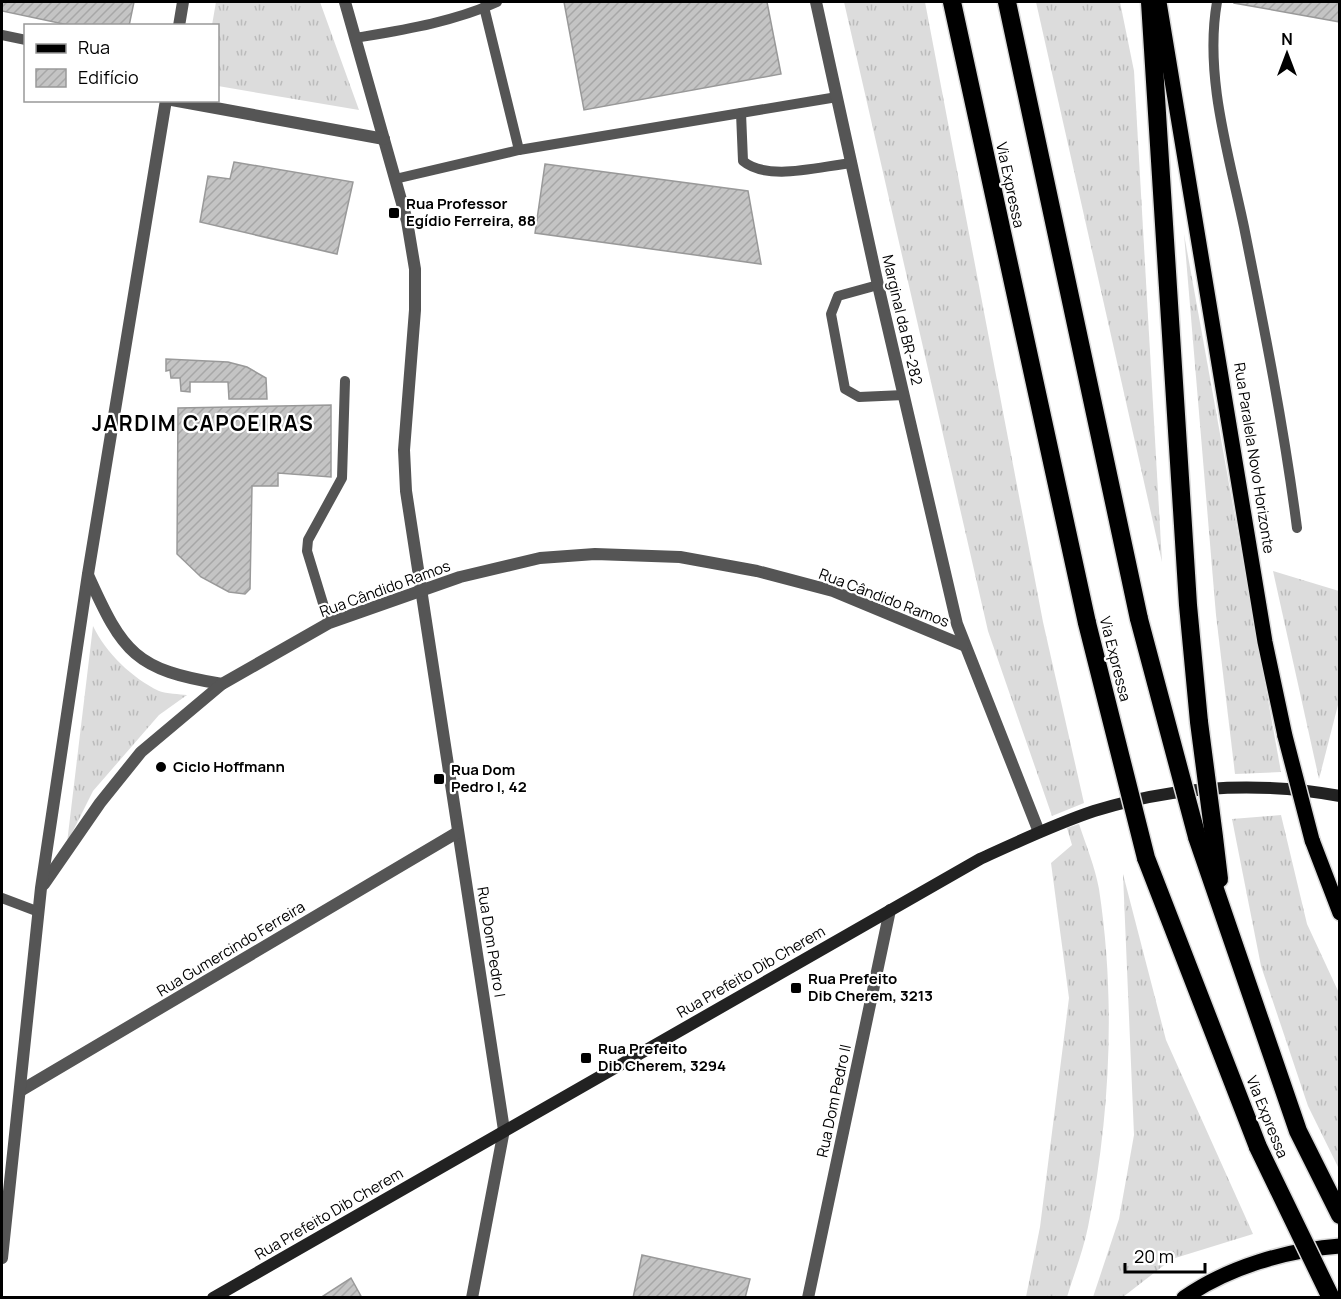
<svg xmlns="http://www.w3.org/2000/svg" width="1341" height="1299" font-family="Manrope,sans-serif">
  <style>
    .grass { fill: url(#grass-tufts) }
    .building { fill: url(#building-hatch); stroke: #999; stroke-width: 1.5 }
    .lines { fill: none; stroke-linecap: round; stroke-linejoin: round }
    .primary-casing { stroke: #dbdbdb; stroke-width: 18 }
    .highway-casing { stroke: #dbdbdb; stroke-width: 21 }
    .lane { stroke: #555; stroke-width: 10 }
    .street { stroke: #555; stroke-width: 12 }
    .secondary { stroke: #222; stroke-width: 12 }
    .primary { stroke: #000; stroke-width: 15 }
    .highway { stroke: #000; stroke-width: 18 }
    .primary-bridge-casing { stroke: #dbdbdb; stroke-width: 18; stroke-linecap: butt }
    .highway-bridge-casing { stroke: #dbdbdb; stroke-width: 21; stroke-linecap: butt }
    .primary-bridge { stroke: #000; stroke-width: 15 }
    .highway-bridge { stroke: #000; stroke-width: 18 }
    .poi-dot { fill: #000; stroke: #fff; stroke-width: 2 }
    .labels { text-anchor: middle; stroke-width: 4.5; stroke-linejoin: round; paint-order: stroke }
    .street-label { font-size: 15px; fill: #000; stroke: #fff }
    .poi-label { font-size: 15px; font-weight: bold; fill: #000; stroke: #fff; text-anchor: start }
    .district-label { font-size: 21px; font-weight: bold; letter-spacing: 1.5px; fill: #000; stroke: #fff }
  </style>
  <defs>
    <pattern id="grass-tufts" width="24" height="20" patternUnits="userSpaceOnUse" patternTransform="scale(1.5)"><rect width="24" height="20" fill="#dcdcdc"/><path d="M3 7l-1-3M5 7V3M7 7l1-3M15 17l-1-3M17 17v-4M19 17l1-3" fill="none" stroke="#bbb"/></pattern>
    <pattern id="building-hatch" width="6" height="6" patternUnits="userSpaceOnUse" patternTransform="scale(1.5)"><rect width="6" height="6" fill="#c4c4c4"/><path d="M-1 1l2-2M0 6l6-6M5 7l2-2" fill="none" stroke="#a7a7a7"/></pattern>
  </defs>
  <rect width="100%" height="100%" fill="#fff"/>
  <!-- grass -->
  <g class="grass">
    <polygon points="216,2 320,2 359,110 218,86 218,26 212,25"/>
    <polygon points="844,2 925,2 1043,622 1084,803 1052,816 988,631"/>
    <polygon points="1036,2 1120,2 1134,71 1162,562"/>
    <polygon points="1184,234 1281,772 1235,774 1216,615"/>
    <polygon points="1273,571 1339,591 1339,701 1319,779"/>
    <path d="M93 626C106 653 132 678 159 691 167 694 179 694 187 695L159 715 93 791 67 843Z"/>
    <polygon points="1281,815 1307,924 1339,993 1339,1169 1308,1106 1261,966 1232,819"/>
    <path d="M1079 824C1086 845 1095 867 1099 889 1116 1000 1110 1118 1088 1227 1083 1251 1074 1274 1067 1297H1026L1040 1227 1069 998 1051 863 1072 845 1067 828Z"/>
    <polygon points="1123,874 1166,1040 1253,1234 1172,1259 1123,1297 1093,1297 1119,1219 1134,1135"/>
  </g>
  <!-- building -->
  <g class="building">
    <polygon points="2,2 134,2 129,26 73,26 2,11"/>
    <polygon points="564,2 767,2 781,74 584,110"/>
    <polygon points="1234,2 1340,2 1340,22 1234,3"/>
    <polygon points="234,162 353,182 337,254 200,222 208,176 230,179"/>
    <polygon points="545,164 748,191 761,264 535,233"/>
    <polygon points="166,359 228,362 247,367 266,378 267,399 229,399 228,382 190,382 190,392 181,391 180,378 171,378 170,370 166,371"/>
    <polygon points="331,405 331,477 278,473 278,486 252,486 250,589 245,594 229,592 201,577 177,554 178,408"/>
    <polygon points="642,1255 750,1279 745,1298 633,1298"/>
    <polygon points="351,1278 362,1298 320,1298"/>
  </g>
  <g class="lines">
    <defs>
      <g id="primary">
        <polyline points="1159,2 1265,642 1285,736"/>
        <polyline points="1312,840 1340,913"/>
        <path d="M1184 1298C1228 1267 1287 1250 1340 1246"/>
      </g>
      <g id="highway">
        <polyline points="952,2 1087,623"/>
        <polyline points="1007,2 1139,619"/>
        <polyline points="1150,2 1188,605 1199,722"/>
        <polyline points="1197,837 1298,1131 1340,1215"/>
        <polyline points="1214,837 1219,879"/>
        <polyline points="1146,858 1258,1147"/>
      </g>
    </defs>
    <!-- primary casing -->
    <use href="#primary" class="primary-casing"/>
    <!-- highway casing -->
    <use href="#highway" class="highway-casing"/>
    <!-- lane -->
    <g class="lane">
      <path d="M1217 2C1204 76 1229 155 1244 227 1264 327 1284 427 1297 528"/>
      <polyline points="484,7 519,150"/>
      <polyline points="2,35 26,40"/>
      <path d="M355 38C402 30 454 22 497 2"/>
      <path d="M741 113 743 161C768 182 821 166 852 163"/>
      <polyline points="395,179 519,150 837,97"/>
      <polyline points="878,285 838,296 831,314 845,389 859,397 904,395"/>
      <polyline points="329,623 307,551 308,540 342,478 345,381"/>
      <polyline points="2,898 39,912"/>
    </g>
    <!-- street -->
    <g class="street">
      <polyline points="345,2 407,221 415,269 415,310 404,450 406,491 504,1130 472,1298"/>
      <polyline points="816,2 878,285 957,624 1039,832"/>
      <polyline points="179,26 183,2"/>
      <polyline points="172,100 384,139"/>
      <path d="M88 575C123 653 135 670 222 684"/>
      <polyline points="44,884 100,803 141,752 222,684 329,623 460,577 540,558 595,554 680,557 757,571 833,591 963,645"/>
      <polyline points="20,1091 458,832"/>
      <polyline points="2,1258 41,888 88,574 166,100"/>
      <polyline points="808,1298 890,910"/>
    </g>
    <!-- secondary -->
    <path class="secondary" d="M213 1298 980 859C1017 842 1055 824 1094 811 1174 786 1258 781 1340 796"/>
    <!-- primary -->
    <use href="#primary" class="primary"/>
    <!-- highway -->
    <use href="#highway" class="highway"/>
    <defs>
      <polyline id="primary-bridge" points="1285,736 1312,840"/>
      <g id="highway-bridge">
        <polyline points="1139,619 1197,837"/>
        <polyline points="1087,623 1146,858"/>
        <polyline points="1199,722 1214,837"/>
        <polyline points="1258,1147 1331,1298"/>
      </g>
    </defs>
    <!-- primary-bridge casing -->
    <use href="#primary-bridge" class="primary-bridge-casing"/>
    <!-- highway-bridge casing -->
    <use href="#highway-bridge" class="highway-bridge-casing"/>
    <!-- primary-bridge -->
    <use href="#primary-bridge" class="primary-bridge"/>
    <!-- highway-bridge -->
    <use href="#highway-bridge" class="highway-bridge"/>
  </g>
  <!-- markers -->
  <g class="poi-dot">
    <rect x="388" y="207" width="12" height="12" rx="3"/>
    <circle cx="161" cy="767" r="6"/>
    <rect x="433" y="773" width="12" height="12" rx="3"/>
    <rect x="790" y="982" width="12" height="12" rx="3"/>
    <rect x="580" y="1052" width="12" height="12" rx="3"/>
  </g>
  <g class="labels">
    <!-- street labels -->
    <g class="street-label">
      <text transform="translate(1010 185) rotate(78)" y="5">Via Expressa</text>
      <text transform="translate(902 320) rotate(77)" y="5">Marginal da BR-282</text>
      <text transform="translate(1254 458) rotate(81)" y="5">Rua Paralela Novo Horizonte</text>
      <text transform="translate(385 589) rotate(-20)" y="5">Rua Cândido Ramos</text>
      <text transform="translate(884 598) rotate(21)" y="5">Rua Cândido Ramos</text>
      <text transform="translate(1115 659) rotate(76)" y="5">Via Expressa</text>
      <text transform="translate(491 942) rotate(81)" y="5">Rua Dom Pedro I</text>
      <text transform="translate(231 949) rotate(-31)" y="5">Rua Gumercindo Ferreira</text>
      <text transform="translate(751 972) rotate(-30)" y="5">Rua Prefeito Dib Cherem</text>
      <text transform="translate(834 1101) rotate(-78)" y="5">Rua Dom Pedro II</text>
      <text transform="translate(1267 1117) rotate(68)" y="5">Via Expressa</text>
      <text transform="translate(329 1214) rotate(-30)" y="5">Rua Prefeito Dib Cherem</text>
    </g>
    <!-- poi labels -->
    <g class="poi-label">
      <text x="406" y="209">Rua Professor<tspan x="406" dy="17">Egídio Ferreira, 88</tspan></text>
      <text x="173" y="772">Ciclo Hoffmann</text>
      <text x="451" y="775">Rua Dom<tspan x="451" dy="17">Pedro I, 42</tspan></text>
      <text x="808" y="984">Rua Prefeito<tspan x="808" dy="17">Dib Cherem, 3213</tspan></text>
      <text x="598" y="1054">Rua Prefeito<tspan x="598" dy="17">Dib Cherem, 3294</tspan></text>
    </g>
    <!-- district labels -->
    <g class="district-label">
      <text x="203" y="431">JARDIM CAPOEIRAS</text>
    </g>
  </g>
  <!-- border -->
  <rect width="1341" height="1299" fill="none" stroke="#000000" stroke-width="6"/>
  <!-- legend -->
  <rect x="24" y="24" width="195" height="78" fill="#ffffff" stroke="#999999" stroke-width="1.5"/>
  <rect x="36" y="44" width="30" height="9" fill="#000000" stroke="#999999" stroke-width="1.5"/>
  <text x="78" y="54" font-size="18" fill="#000000">Rua</text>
  <rect x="36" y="69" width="30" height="18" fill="url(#building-hatch)" stroke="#999999" stroke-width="1.5"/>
  <text x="78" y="84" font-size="18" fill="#000000">Edifício</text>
  <!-- north arrow -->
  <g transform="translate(1287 54)" stroke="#ffffff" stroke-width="4.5" paint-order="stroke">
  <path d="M0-4.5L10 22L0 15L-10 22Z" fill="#000000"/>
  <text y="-9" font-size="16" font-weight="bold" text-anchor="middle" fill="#000000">N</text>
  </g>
  <!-- scale -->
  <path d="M1125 1263v9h80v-9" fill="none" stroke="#000000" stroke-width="3"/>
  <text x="1134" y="1263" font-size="18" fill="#000000" stroke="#ffffff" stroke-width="4.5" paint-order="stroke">20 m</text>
</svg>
